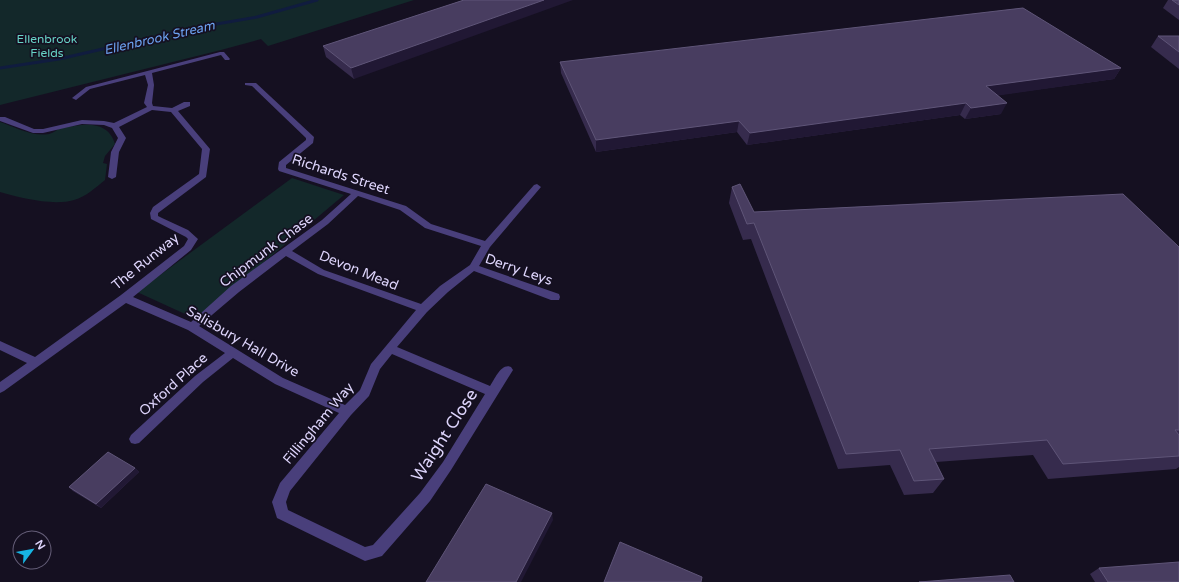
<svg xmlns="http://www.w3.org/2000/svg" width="1179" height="582" font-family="'Varela Round',sans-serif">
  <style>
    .green { fill: #13282a }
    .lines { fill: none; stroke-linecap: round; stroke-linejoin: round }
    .stream { stroke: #101c3f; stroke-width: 3 }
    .street { fill: #493f7b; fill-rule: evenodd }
    .wall { fill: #362b4d }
    .shaded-wall { fill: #211834 }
    .building { fill: #483d60; stroke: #5f5578 }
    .labels { text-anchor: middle; stroke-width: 3.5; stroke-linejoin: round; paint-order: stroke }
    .far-park-label { font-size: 12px; fill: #67d3c6; stroke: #151021 }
    .far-water-label { font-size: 13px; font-style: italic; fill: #6ca2f0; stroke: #151021 }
    .street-label { font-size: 14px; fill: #ddd4fb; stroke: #151021 }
    .near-street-label { font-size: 17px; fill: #ddd4fb; stroke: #151021 }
  </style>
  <rect width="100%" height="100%" fill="#151021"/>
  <!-- green -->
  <g class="green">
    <polygon points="0,0 414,0 268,46 261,39 221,50 0,105"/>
    <path d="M0 122C15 127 44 143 58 129 78 125 107 117 115 144L105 156 103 163 107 164 105 180C96 187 86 197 74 200 53 206 21 198 0 192Z"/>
    <polygon points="292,178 344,195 196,319 137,292"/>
  </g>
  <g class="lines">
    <!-- stream -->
    <polyline class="stream" points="0,68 59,59 199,27 257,17 317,0"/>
    <!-- street -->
    <path class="street" d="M220 52H224L230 59 229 60H225L221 55 152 73 154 85 152 103 153 106 172 108 184 102H190V106L178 111 210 149 206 177 158 213V216L162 218 188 230 198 239 191 250 133 297 191 322 231 286 322 220 351 194 279 171 278 169 279 162 306 140V138L252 86 245 85V83H256L314 137 313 143 286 165V168L406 206 431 224 485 241 534 185 537 184 541 187 490 247 479 266 559 294 560 297 559 300H551L474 271 448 292 427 312 397 347 490 386C495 379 501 363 511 367L513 370 451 470 430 501 382 556 365 561 277 518 272 502 280 483 339 413 275 384 233 358 203 382 139 443 135 444 131 443 129 439 131 435 195 376 225 353 188 330 126 303 4 391 0 393V382L27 363 0 350V341L35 357 121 295 184 246 188 239 186 237 151 219 150 213 153 207 199 174 202 149 171 112 152 110 119 127 126 138 119 152 116 177 112 179 108 177 111 152 118 138 112 128 104 125 82 124 43 133H33L0 121V117H5L34 129H43L82 120 104 121 114 123 147 107 144 103 148 85 145 75 90 89 76 100 72 98 86 87ZM358 196 400 210 425 228 481 246 470 265 440 286 421 304 324 270 292 251 328 224ZM286 256 318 274 416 310 371 364 360 390 345 405 283 378 199 326 239 292ZM392 354 485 394 443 462 420 493 373 545 365 547 288 510 286 502 290 491 351 415 369 396 380 369Z"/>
  </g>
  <!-- wall -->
  <g class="wall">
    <polygon points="464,0 354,79 326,57 323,46"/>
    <polygon points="1168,0 1179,0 1179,20 1163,8"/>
    <polygon points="1158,36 1179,36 1179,69 1151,47"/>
    <polygon points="560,62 1121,68 1114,79 998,95 1001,114 965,119 960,115 747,145 737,132 596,152 561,73"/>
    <polygon points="732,187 754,212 1179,247 1179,467 1176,469 1048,479 1033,455 936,462 944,479 933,493 904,495 890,465 838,469 751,239 743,240 729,203"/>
    <polygon points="135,468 139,472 101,508 73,491 69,487"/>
    <polygon points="1099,568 1179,582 1095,582 1090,574"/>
  </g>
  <!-- shaded-wall -->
  <g class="shaded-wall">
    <polygon points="544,0 573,0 354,79 351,68"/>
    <polygon points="1121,68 1114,79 981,98 986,86"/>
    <polygon points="966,103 960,115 747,145 750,133"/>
    <polygon points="1007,103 1001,114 965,119 971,108"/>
    <polygon points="739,121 737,132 596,152 596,140"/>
    <polygon points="135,468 139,472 101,508 96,504"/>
    <polygon points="552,513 553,520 521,582 516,582"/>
  </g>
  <!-- building -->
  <g class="building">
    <polygon points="464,0 544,0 351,68 323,46"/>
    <polygon points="1172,0 1179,0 1179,5"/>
    <polygon points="1023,8 1121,68 986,86 1007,103 971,108 966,103 750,133 739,121 596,140 560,62"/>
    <polygon points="1158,36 1179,36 1179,52"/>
    <polygon points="740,184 754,212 1123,194 1179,247 1179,430 1175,430 1179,435 1179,456 1063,464 1047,440 929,449 944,479 914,481 900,450 846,454 754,223 747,224 732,187"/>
    <polygon points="108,452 135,468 96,504 69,487"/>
    <polygon points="486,484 552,513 516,582 426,582"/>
    <polygon points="620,542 702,577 701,582 604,582"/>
    <polygon points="1179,562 1179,582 1108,582 1099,568"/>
    <polygon points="1010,575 1014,582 919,582"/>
  </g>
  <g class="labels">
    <!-- far-park labels -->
    <g class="far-park-label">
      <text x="47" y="43">Ellenbrook<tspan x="47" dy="14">Fields</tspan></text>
    </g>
    <!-- far-water labels -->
    <g class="far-water-label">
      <text transform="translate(159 37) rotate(-13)" y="5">Ellenbrook Stream</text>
    </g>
    <!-- street labels -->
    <g class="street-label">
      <text transform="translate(341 174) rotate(18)" y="5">Richards Street</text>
      <text transform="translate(266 250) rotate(-37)" y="5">Chipmunk Chase</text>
      <text transform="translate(145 261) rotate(-39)" y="5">The Runway</text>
      <text transform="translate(519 269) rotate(19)" y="5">Derry Leys</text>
      <text transform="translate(359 270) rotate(22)" y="5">Devon Mead</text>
      <text transform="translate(243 341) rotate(30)" y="5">Salisbury Hall Drive</text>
      <text transform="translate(173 384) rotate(-42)" y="5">Oxford Place</text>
      <text transform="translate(318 423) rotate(-50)" y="5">Fillingham Way</text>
    </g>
    <!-- near-street labels -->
    <g class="near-street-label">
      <text transform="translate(444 435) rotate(-57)" y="6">Waight Close</text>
    </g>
  </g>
  <!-- north arrow -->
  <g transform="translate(32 550) rotate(58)"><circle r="19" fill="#151021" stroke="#655e78"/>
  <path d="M0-3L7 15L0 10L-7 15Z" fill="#17b5e3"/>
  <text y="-6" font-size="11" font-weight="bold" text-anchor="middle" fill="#ddd4fb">N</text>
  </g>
</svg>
